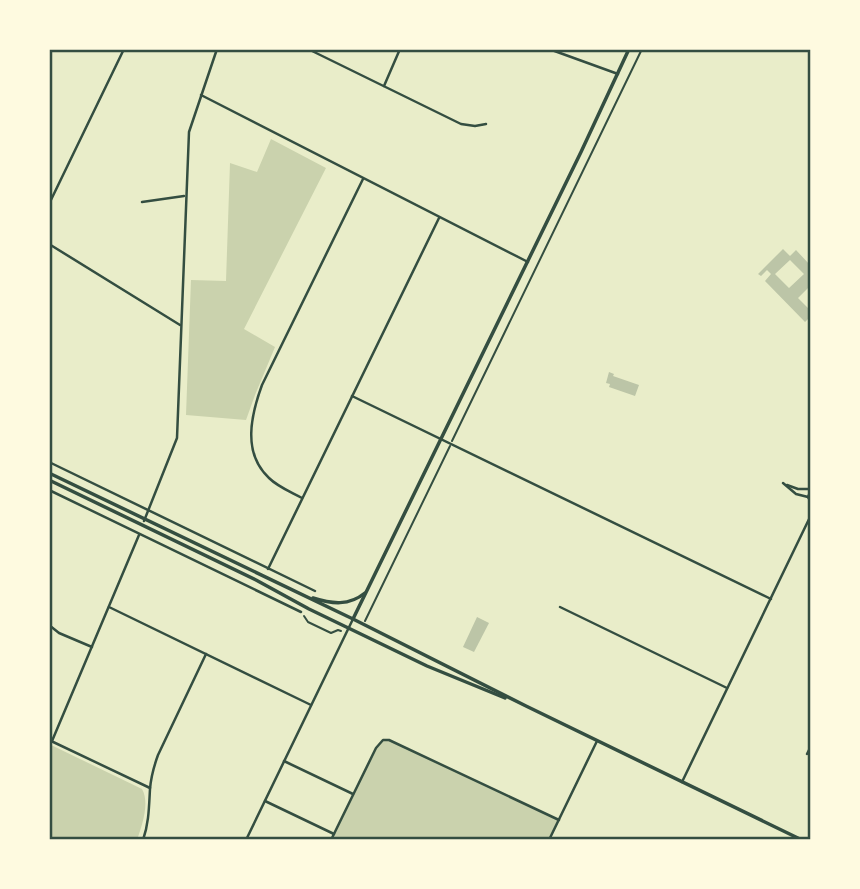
<svg xmlns="http://www.w3.org/2000/svg" width="860" height="889" font-family="Commissioner,sans-serif">
  <style>
    .green { fill: #cad2ad }
    .building { fill: #bcc5a7; fill-rule: evenodd }
    .lines { fill: none; stroke-linecap: round; stroke-linejoin: round }
    .path { stroke: #344e41; stroke-width: 2 }
    .minor { stroke: #344e41; stroke-width: 2.5 }
    .tertiary { stroke: #344e41; stroke-width: 3.5 }
    .secondary { stroke: #344e41; stroke-width: 3.5 }
    .neatline { fill: none; stroke: #344e41; stroke-width: 2.5 }
  </style>
  <rect width="100%" height="100%" fill="#e9edc9"/>
  <!-- green -->
  <g class="green">
    <polygon points="271,139 326,168 244,329 275,347 255,395 246,420 186,415 191,280 226,281 230,163 257,172"/>
    <polygon points="383,740 389,740 559,820 549,840 331,840 376,748"/>
    <path d="M49 744 142 789C150 803 142 825 137 840H49Z"/>
  </g>
  <!-- building -->
  <g class="building">
    <path d="M783 249 790 256 796 250 811 266V270L808 273 811 276V285L798 298 811 311V316L805 322 765 281 771 274 767 270 761 276 758 274ZM790 260 804 274 789 288 775 274Z"/>
    <polygon points="609,372 614,374 613,376 639,385 635,396 609,387 610,384 606,383"/>
    <polygon points="477,617 489,623 474,652 463,647"/>
  </g>
  <g class="lines">
    <!-- path -->
    <g class="path">
      <polyline points="452,441 642,49"/>
      <polyline points="304,616 308,622 331,633 338,630 341,631"/>
      <polyline points="365,621 450,446"/>
    </g>
    <!-- minor -->
    <g class="minor">
      <polyline points="308,49 461,124 475,126 486,124"/>
      <polyline points="549,49 618,74"/>
      <polyline points="384,86 400,49"/>
      <polyline points="201,95 528,262"/>
      <polyline points="142,202 184,196"/>
      <polyline points="49,204 124,49"/>
      <polyline points="49,244 180,325"/>
      <polyline points="352,396 771,599"/>
      <polyline points="49,462 315,591"/>
      <polyline points="783,483 796,494 808,497"/>
      <polyline points="787,485 798,489 811,489"/>
      <polyline points="49,490 301,612"/>
      <polyline points="811,490 808,497 811,502"/>
      <path d="M302 498C291 492 278 487 269 478 242 453 251 415 262 385L363 179"/>
      <polyline points="810,516 811,502"/>
      <polyline points="144,521 177,438 189,132 217,49"/>
      <polyline points="268,569 439,218"/>
      <polyline points="109,607 311,705"/>
      <polyline points="560,607 727,688"/>
      <polyline points="49,625 59,633 92,647"/>
      <polyline points="49,740 150,788"/>
      <polyline points="52,741 139,535"/>
      <polyline points="807,754 811,746"/>
      <polyline points="284,761 353,794"/>
      <polyline points="682,782 811,515"/>
      <polyline points="265,801 334,834"/>
      <path d="M143 840C149 823 149 806 150 789 151 777 154 766 158 755L206 654"/>
      <polyline points="246,840 353,619"/>
      <polyline points="331,840 376,748 383,740 389,740 559,820"/>
      <polyline points="549,840 597,741"/>
    </g>
    <!-- tertiary -->
    <g class="tertiary">
      <path d="M313 598C332 604 349 606 365 593"/>
      <polyline points="353,619 581,152 629,49"/>
    </g>
    <!-- secondary -->
    <g class="secondary">
      <polyline points="49,473 353,619 526,706 802,840"/>
      <polyline points="49,480 256,580 309,609 427,666 505,698"/>
    </g>
  </g>
  <!-- border -->
  <rect width="860" height="889" fill="none" stroke="#fefae0" stroke-width="102"/>
  <rect x="51" y="51" width="758" height="787" class="neatline"/>
</svg>
